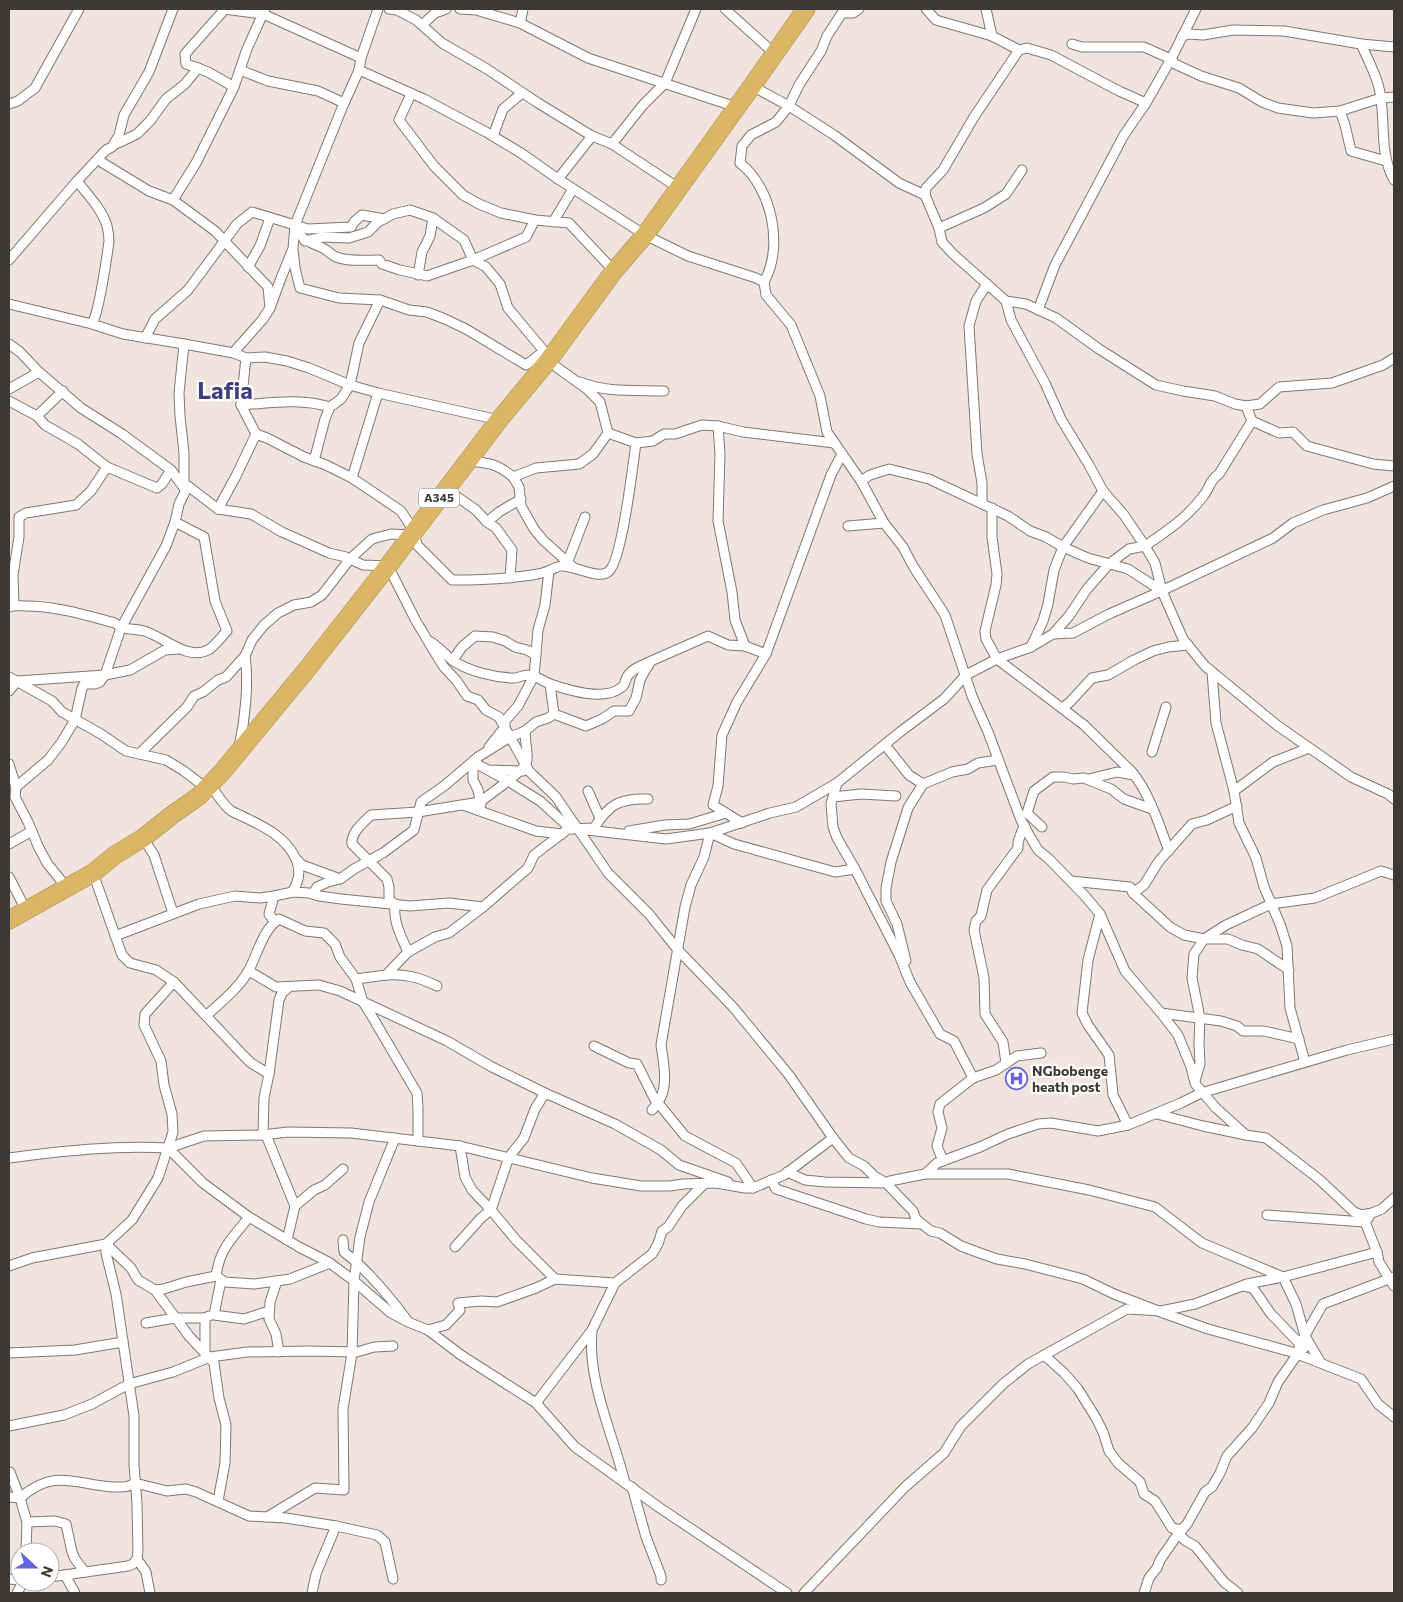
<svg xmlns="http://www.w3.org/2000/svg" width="1403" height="1602" font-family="Commissioner,sans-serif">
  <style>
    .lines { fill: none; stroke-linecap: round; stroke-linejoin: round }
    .street-casing { stroke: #827770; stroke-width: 11 }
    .highway-casing { stroke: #a48a56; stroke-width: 19 }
    .street { stroke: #fff; stroke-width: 9 }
    .highway { stroke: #dcb667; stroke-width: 18 }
    .labels { text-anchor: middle; stroke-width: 4.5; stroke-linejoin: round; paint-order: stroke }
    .shield { fill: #fff; stroke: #777472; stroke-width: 1 }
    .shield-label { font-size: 12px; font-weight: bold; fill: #3d3935 }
    .poi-label { font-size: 14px; font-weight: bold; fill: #3d3935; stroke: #fff; text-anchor: start }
    .town-label { font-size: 24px; font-weight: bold; fill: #3d3f7b; stroke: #fff }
  </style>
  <rect width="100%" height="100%" fill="#f0e4dc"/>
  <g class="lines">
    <defs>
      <g id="street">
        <polyline points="224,9 263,14 361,58"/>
        <polyline points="378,9 361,58 359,70 342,108 295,225 293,249 295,268 300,288 339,298 380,300 409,310 427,312 445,319 466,329 526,365 544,351"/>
        <polyline points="389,9 397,10 416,20 442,43 487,69 538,103 592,136 612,144 677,187"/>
        <polyline points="460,9 476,10 520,23 588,58 736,107"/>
        <polyline points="725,9 775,54"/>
        <polyline points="926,9 936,20 992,36 1019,50 1027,48 1051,55 1119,91 1146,103"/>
        <polyline points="986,9 992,36"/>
        <polyline points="520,23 523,9"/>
        <polyline points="422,25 435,13 446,9"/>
        <polyline points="1182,36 1190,34 1203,35 1233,30 1284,31 1361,44 1394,47"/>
        <polyline points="1072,44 1082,47 1144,47 1171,59 1175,64 1201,76 1239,88 1262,102 1278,108 1313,113 1340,111 1381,98 1394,97"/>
        <path d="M1361 44C1369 62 1379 80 1381 99 1385 128 1380 154 1394 180"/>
        <polyline points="1019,50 974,117 943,170 926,188 925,195 939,228 942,242 953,254 1006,301 1026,304 1056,318 1099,349 1156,385 1183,391 1215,396 1235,404 1246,406 1260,404 1279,387 1332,383 1383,365 1394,358"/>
        <polyline points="198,68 186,64 185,54 225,9"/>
        <polyline points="240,70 268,81 318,91 344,103"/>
        <polyline points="359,70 424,99 486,132 521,153 558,179 645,235 688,256 756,278 764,282 766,295 791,325 820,396 827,432 861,481 884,523 903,547 913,566 945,615 972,696 988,732 1021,820 1029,835 1038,850 1049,859 1085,896 1100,914 1125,971 1161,1013 1178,1035 1191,1067 1195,1083 1197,1086 1216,1108 1246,1135 1266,1138 1320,1180 1354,1212 1362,1215 1372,1213 1382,1209 1394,1198"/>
        <polyline points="752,86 789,106 834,135 899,183 925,195"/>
        <polyline points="411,94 399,120 434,166 463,195 479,204 501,213 535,220 569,223 614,271"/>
        <polyline points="9,104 18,101 35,88 79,9"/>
        <polyline points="1340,111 1345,125 1351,151 1386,161"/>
        <polyline points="493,136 503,109 522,93"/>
        <polyline points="612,144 643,105 665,83 696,9"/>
        <polyline points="114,145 137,134 150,121 166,99 185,84 198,68 210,73 234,87"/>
        <polyline points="98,160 149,191 173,200 215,231 268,287 270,308"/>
        <polyline points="558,179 592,136"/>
        <path d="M77 181C87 194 102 209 107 226 108 230 109 236 109 241 107 257 99 312 92 324"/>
        <polyline points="173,200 196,163 234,87 247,49 265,9"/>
        <polyline points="553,222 573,189"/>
        <path d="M295 225C304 243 306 240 323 248 328 251 332 255 336 257 349 262 366 260 379 260L382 264 400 270 427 276 473 260 526 237 535 220"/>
        <polyline points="939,228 984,208 1006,194 1022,170"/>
        <polyline points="305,241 323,237 349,238 368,232 378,222 393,214 410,210 433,218 464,240 473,260 486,267 500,284 508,308 544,351 548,361 587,389 600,402 608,433"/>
        <polyline points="9,260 77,181 106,150 112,147 119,135 124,115 149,72 173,9"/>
        <polyline points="248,267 260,246 270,218"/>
        <polyline points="418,275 422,252 430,236 433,218"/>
        <path d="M764 282C784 247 772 188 740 163L742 146 751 135 776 122 789 106 799 85 821 51 827 36 842 13H853L859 9"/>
        <polyline points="1006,301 1011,320 1045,383 1061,419 1089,465 1103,491 1124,515 1145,546 1129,549 1109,564 1087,589 1069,616 1053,634"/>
        <polyline points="9,304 92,324 123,334 184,344 234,353 246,358 265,357 287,361 309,368 350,385 378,393 499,420"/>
        <polyline points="1038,310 1055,265 1124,135 1146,103 1171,59 1196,9"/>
        <polyline points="145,338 155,319 188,290 237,224 252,212 308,229 351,227 355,221 362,215 384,219"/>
        <polyline points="9,344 20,352 39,372 81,408 122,434 171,470 184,488 188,486 218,509 251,514 282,532 329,553 346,557 363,565 388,566 416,621 443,666 456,680 467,696 478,700 486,710 499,717 529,771 556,797 608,873 649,914 678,950 733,1007 789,1075 833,1138 849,1158 864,1166 874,1176 886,1183 890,1181 925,1174 937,1163 980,1147 1008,1134 1038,1124 1051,1123 1098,1131 1128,1125 1181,1103 1201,1093 1347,1050 1394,1039"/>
        <polyline points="184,344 179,393 180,416 184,453 184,488"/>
        <polyline points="233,353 263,319 270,308 281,278 292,251"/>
        <path d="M246 358 241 405 256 434 267 438 304 457 326 465 352 478 401 511 414 531 417 545 452 580C479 580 506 579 532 575 538 574 545 573 550 570 554 569 557 566 561 566 574 565 598 580 608 572 622 563 633 463 636 443"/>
        <path d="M580 382C606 393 636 390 664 391"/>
        <polyline points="9,389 39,372"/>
        <polyline points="63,391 37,416 45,425 78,444 107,467 157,488 162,484 171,470"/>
        <polyline points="9,401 37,416"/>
        <path d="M241 405C272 403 300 398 330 407"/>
        <path d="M1246 406 1252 421 1219 474C1208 482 1211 486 1204 495 1188 517 1167 531 1145 546L1155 563 1162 591 1183 639 1205 666 1278 726 1324 758 1351 777 1388 794 1394 799"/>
        <polyline points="1252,421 1279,433 1293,432 1307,446 1373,464 1394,466"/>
        <polyline points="718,426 720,454 718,521 732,592 735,620 745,646"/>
        <polyline points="608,433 636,443 653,441 664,434 675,434 702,425 718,426 743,432 834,443"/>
        <polyline points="314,461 325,419 330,407 341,399 350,385 359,343 380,300"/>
        <path d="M467 461C489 463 496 463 513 477L536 468 579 464 593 454 608 433"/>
        <polyline points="513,477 519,487 521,506 534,529 543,540 573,567"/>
        <polyline points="352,478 378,393"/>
        <polyline points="861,481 870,475 889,469 929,479 1008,516 1030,531 1046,537 1063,547 1088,558 1128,569 1162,591"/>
        <polyline points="446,489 476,510 487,522 496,528 512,550 510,578"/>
        <polyline points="982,503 982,483 977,454 969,326 976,301 987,284"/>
        <path d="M992 508V537L997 574 996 585 985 631 986 639 997 659 1084 725 1132 772C1150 794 1159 825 1169 851"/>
        <polyline points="218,509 236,476 256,434"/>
        <polyline points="487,522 499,512 521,499"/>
        <polyline points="848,526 884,523"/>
        <polyline points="566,566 585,517"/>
        <polyline points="549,571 545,605 538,630 534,676 550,684 554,714"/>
        <polyline points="14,605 13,575 19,537 19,517 26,513 76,505 91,491 107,467"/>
        <path d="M9 607C14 605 19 606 25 606 56 606 85 615 115 623 124 631 132 628 144 631 163 636 187 661 208 650 215 646 221 637 227 631L215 601 204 537 175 522"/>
        <path d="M431 642C438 647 445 654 452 660 468 671 492 677 512 678 521 679 520 673 534 676L518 706 505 721V727L489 747"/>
        <polyline points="1031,647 1043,621 1048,604 1054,570 1063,547 1103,491"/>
        <polyline points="453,660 462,647 475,636 493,637 505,641 515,647 527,650 536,655"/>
        <polyline points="1212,672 1216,723 1234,791 1239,823 1256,858 1264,887 1280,924 1287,946 1290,1008 1305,1062"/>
        <polyline points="9,677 52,701 62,712 101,734 126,751 166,760 184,771 206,788"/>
        <path d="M550 684C568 690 605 702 622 687 625 685 625 681 627 677 631 669 641 666 649 662"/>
        <polyline points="9,691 17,681 105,675 130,670 165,650 179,649"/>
        <polyline points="1062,708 1070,702 1092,678 1108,675 1134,660 1153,651 1168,647 1188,645"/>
        <polyline points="554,714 586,726 602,719 614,711 629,711 636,698 640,680 643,674 651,661 708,636 728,645 745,646 766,654"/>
        <polyline points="885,745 909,775 923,784"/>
        <path d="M239 747C245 720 249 683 245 656"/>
        <polyline points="1152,752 1166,707"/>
        <polyline points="139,754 187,707 194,696 203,692 218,680 226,677 245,656 252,640 264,625 278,613 294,605 311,602 322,595 350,559 372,539 391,534 411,535"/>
        <polyline points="473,762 488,770 523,771"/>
        <polyline points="473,762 473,780 478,790 481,805"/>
        <polyline points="9,764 16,787 15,797 28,822 38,846 47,863 67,888"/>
        <path d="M488 770 508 781C535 760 526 761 525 731"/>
        <polyline points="1089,779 1117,772 1134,775"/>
        <polyline points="837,783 831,804 833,827 837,838 855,869 899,955 910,982 940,1034 954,1041 973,1078"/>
        <path d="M210 785C216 792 222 803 229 809 233 813 241 815 246 818 267 828 286 838 296 859 301 871 299 882 292 892"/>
        <polyline points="16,787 48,760 61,743 75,720 82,688 84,684 95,684 100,682 105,675 121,628 166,546 175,522 179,504 188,486"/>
        <polyline points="588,791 600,818"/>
        <polyline points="1234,791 1273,762 1309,748"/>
        <polyline points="833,797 861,794 896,796"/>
        <polyline points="463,805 536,831 562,834"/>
        <polyline points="742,823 713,805 718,786 722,735 737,702 766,654 831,475 842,454"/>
        <polyline points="1042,827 1027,813 1034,791 1053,777 1064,777 1073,779 1084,778 1111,789 1124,799 1152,809"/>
        <polyline points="578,829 666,839 710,833 770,813 796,807 837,783 900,732 944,699 966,675 997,659 1031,647 1053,634 1073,633 1109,614 1157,593 1273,538 1293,523 1323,510 1367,498 1394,486"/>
        <polyline points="629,831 665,825 689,824 726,813"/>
        <polyline points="710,833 734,844 835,872 855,869"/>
        <polyline points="143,838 154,855 173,913"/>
        <polyline points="9,844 32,831"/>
        <polyline points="296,859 302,865 340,879"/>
        <polyline points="93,873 122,955 130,963 156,970 174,982 243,1055 251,1063 269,1074 264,1098 263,1135"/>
        <polyline points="9,877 26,910"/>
        <polyline points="1071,881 1130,887 1133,893 1170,927 1184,935 1204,939 1228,939 1242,945 1258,949 1289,970"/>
        <polyline points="1133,893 1144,885 1159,861 1192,824 1207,820 1237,806"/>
        <polyline points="313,894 317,887 328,882 340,879 354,869 383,853 414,830 421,802 444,786 478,757 510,737 525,731 536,722 548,718 554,714"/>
        <polyline points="274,896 269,914 275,922"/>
        <path d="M395 904 389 900V887L387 879 352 844C351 832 363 823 371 815L418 812 480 802 508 781 540 801 571 829"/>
        <path d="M395 904C393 922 401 936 408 952"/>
        <polyline points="1100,914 1088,960 1082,1013 1088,1025 1109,1055 1113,1095 1128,1125"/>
        <polyline points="115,936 199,904 235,896 260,898 274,896 293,892 309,893 319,896 341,899 410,906 449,903 483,907"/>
        <polyline points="906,961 897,924 886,901 886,888 891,862 908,808 923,784 952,772 968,769 978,763 998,760"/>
        <polyline points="249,971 276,987 319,985 340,991 447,1041 492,1067 545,1093 615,1124 661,1150 679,1165 728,1182"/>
        <path d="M386 975C407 974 418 977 437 986"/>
        <path d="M356 979 386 975 408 952 435 937 449 933 483 907 528 868 534 855 568 829 594 828C609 804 620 798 648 799"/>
        <polyline points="1161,1013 1221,1021 1237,1026 1243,1031 1264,1031 1299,1039"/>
        <path d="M206 1016C221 1002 239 988 249 970 257 955 263 929 279 919L305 931 324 933 335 944 340 957 356 979 363 1002 370 1013 417 1093 418 1109V1141"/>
        <polyline points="594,1046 629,1063 637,1064 654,1098 685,1136 736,1163 753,1188"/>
        <polyline points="1006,1063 1003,1042 985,1014 984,978 974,930 976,921 981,916 987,890 1018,848 1018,842 1024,825"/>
        <polyline points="269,1074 279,1000 282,993 289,987"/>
        <polyline points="1195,1081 1200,1064 1199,1043 1200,1018 1192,978 1194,954 1204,939 1226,925 1271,904 1315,898 1381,871 1394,875"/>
        <path d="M652 1110C655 1106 659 1101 661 1097 668 1082 663 1060 661 1045L685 907 691 885 704 857 710 833"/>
        <polyline points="1157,1114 1203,1126 1246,1135"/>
        <polyline points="266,1135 295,1206 287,1240"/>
        <polyline points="460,1146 465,1177 472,1190 491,1210 516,1240 555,1279"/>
        <polyline points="168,1148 204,1136 263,1135 288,1132 351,1133 460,1146 592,1178 641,1186 670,1186 683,1184 716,1183 745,1188 753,1188 784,1175 833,1138"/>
        <path d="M9 1158C62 1151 115 1145 168 1148L203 1183 249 1217 299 1247 330 1263 354 1281 391 1313 408 1322 428 1330 461 1355 536 1403 575 1447 660 1508 787 1593"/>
        <polyline points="943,1161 937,1146 942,1128 938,1112 940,1104 973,1078 996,1070 1017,1056 1041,1053"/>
        <polyline points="787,1172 805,1180 825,1182 886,1183 913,1211 916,1219 922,1224"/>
        <polyline points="925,1174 1008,1174 1089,1190 1155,1207 1202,1243 1283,1277 1296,1304 1305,1336 1321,1363"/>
        <polyline points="771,1180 776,1189 866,1219 879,1222 922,1224 931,1231 940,1233 961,1246 977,1252 997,1259 1025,1264 1083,1279 1114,1294 1166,1314 1208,1329 1292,1352 1361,1379 1378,1404 1394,1417"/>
        <polyline points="295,1206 314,1190 325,1185 343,1169"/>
        <polyline points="1267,1215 1365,1222"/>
        <polyline points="1369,1217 1365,1222 1377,1252 1379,1262 1394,1286"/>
        <path d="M343 1240 344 1252C368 1270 389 1296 407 1320"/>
        <polyline points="106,1244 131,1268 138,1280 155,1290 164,1289 186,1282 216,1276 225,1282 254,1284 290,1279 330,1263"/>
        <polyline points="455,1247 481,1218 491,1210 509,1157 524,1138 535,1109 545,1093"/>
        <polyline points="9,1266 32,1258 106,1244 132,1220 158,1178 173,1132 172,1114 164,1085 161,1061 144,1025 145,1014 174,982"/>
        <path d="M216 1276C220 1247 233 1238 249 1217"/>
        <polyline points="221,1280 214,1315 244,1319 269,1311"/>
        <polyline points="277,1281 270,1302 269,1319 276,1334 279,1352"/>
        <polyline points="1243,1286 1253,1288 1271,1314 1304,1348"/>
        <polyline points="155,1290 189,1336 214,1363 219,1398 226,1425 225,1463 218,1501"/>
        <polyline points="146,1323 175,1318 205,1318"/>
        <polyline points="428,1330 446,1325 460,1310 458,1303 481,1301 497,1302 536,1288 555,1279 615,1283"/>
        <path d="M592 1331C587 1381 613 1434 625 1483"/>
        <polyline points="9,1353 75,1350 123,1342"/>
        <polyline points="205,1353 205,1318 209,1316"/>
        <polyline points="1044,1355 1064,1373 1078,1389 1096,1418 1103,1432 1109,1451 1118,1463 1140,1482 1144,1494 1155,1501 1172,1528 1182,1530"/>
        <polyline points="536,1403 592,1330 615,1283 652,1254 658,1244 662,1231 668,1227 682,1206 703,1185"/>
        <polyline points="9,1426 64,1415 92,1404 129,1384 173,1372 210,1357 247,1352 309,1351 357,1352 374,1347 393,1346"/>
        <path d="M10 1472 20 1498C54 1468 73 1484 113 1487 122 1487 127 1488 135 1483L167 1491 186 1489 196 1492 249 1516 286 1518 336 1526 377 1535 385 1542 393 1579"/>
        <polyline points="632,1487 646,1537 661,1576 661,1580"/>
        <polyline points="9,1497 20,1498 27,1522 26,1552"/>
        <polyline points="267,1517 315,1488 344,1490 343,1409 352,1353 354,1281 360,1237 369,1202 395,1138"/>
        <polyline points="27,1522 55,1521 66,1524 72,1552 75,1559 85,1572"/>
        <polyline points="1178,1534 1186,1541 1195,1546 1224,1582 1238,1593"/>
        <polyline points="137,1559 146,1572 150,1593"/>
        <polyline points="65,1575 75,1593"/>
        <polyline points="50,1577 128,1566 133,1564 137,1559 138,1551 137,1504 134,1465 134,1416 116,1294 106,1253 106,1244"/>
        <polyline points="9,1579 20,1580"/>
        <polyline points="17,1593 23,1582"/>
        <polyline points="312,1593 316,1574 336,1526"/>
        <polyline points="804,1593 905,1487 944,1453 961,1426 1003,1384 1028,1364 1127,1309 1161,1311 1195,1304 1247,1284 1283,1277 1377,1252"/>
        <polyline points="1144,1593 1149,1578 1157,1568 1160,1560 1178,1534 1187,1524 1205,1492 1212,1487 1220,1473 1227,1456 1252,1428 1269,1403 1278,1382 1297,1355 1300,1344 1323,1304 1394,1277"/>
      </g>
      <polyline id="highway" points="9,920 93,873 115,855 143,838 172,815 199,796 223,771 308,668 388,566 499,420 548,361 614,271 645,235 752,86 806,9"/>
    </defs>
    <!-- street casing -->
    <use href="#street" class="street-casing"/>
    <!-- highway casing -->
    <use href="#highway" class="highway-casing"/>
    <!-- street -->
    <use href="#street" class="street"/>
    <!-- highway -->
    <use href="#highway" class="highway"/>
  </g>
  <!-- icons -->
  <defs>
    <symbol id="hospital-ring" viewBox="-11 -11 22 22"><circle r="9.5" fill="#fff" stroke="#6665de" stroke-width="1.5"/><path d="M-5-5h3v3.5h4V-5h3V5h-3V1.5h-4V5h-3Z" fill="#6665de"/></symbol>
  </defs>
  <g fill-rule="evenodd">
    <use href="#hospital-ring" x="1004" y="1066" width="25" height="25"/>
  </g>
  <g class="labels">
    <!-- shield labels -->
    <rect class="shield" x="419" y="488.5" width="40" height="19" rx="4"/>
    <g class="shield-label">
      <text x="439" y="502">A345</text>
    </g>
    <!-- poi labels -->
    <g class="poi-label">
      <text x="1032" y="1076">NGbobenge<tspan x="1032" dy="16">heath post</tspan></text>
    </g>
    <!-- town labels -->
    <g class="town-label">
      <text x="225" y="399">Lafia</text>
    </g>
  </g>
  <!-- border -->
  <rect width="1403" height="1602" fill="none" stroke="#3d3935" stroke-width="20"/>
  <!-- north arrow -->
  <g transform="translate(35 1567) rotate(111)"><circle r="24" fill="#ffffff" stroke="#b1b0ae"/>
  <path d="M0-4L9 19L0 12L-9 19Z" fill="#6665de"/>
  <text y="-8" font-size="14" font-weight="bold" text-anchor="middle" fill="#3d3935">N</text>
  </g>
</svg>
